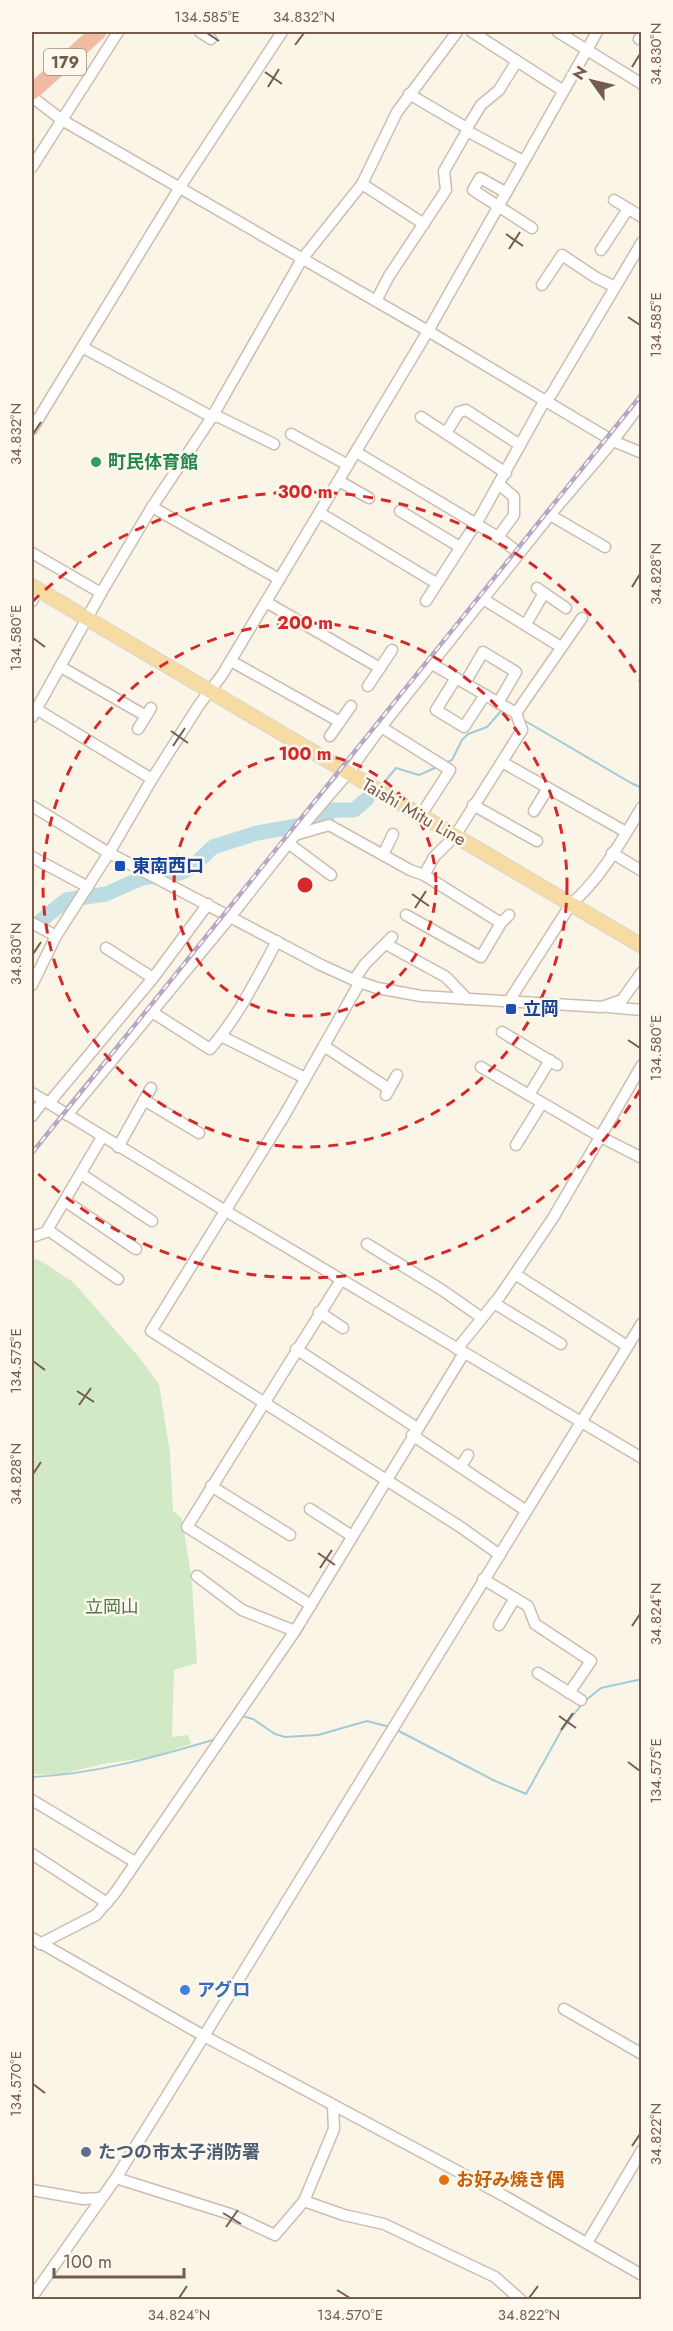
<svg xmlns="http://www.w3.org/2000/svg" width="673" height="2331" font-family="Jost,'Noto Sans JP',sans-serif">
  <style>
    .green { fill: #d2e9c6 }
    .lines { fill: none; stroke-linecap: round; stroke-linejoin: round }
    .stream { stroke: #a3cbd6; stroke-width: 2 }
    .river { stroke: #bcdce4; stroke-width: 15 }
    .minor-casing { stroke: #cdbdae; stroke-width: 13 }
    .major-casing { stroke: #dbd5d1; stroke-width: 16 }
    .highway-casing { stroke: #dbd5d1; stroke-width: 17 }
    .minor { stroke: #fff; stroke-width: 10 }
    .major { stroke: #f6dca3; stroke-width: 14 }
    .highway { stroke: #f2bba1; stroke-width: 15 }
    .rail-casing { stroke: #b8a6c5; stroke-width: 4.5 }
    .rail { stroke: #fef8ee; stroke-width: 2; stroke-dasharray: 7; stroke-linecap: butt }
    .ticks { fill: none; stroke: #745d4d; stroke-width: 2 }
    .ring { fill: none; stroke: #d62828; stroke-width: 3; stroke-dasharray: 10 8 }
    .leisure-dot { fill: #2e9e5b; stroke: #fef8ee; stroke-width: 2 }
    .transit-dot { fill: #1a4fb4; stroke: #fef8ee; stroke-width: 2 }
    .shop-dot { fill: #3f7fe0; stroke: #fef8ee; stroke-width: 2 }
    .service-dot { fill: #5c6f8a; stroke: #fef8ee; stroke-width: 2 }
    .food-dot { fill: #e8710a; stroke: #fef8ee; stroke-width: 2 }
    .labels { text-anchor: middle; stroke-width: 5; stroke-linejoin: round; paint-order: stroke }
    .shield { fill: #fef8ee; stroke: #9d8c7d; stroke-width: 1.5 }
    .shield-label { font-size: 16px; font-weight: bold; fill: #745d4d }
    .leisure-label { font-size: 18px; font-weight: bold; fill: #27864d; stroke: #fef8ee; text-anchor: start }
    .street-label { font-size: 18px; fill: #745d4d; stroke: #fef8ee }
    .transit-label { font-size: 18px; font-weight: bold; fill: #164399; stroke: #fef8ee; text-anchor: start }
    .park-label { font-size: 18px; fill: #527945; stroke: #fef8ee }
    .shop-label { font-size: 18px; font-weight: bold; fill: #366cbe; stroke: #fef8ee; text-anchor: start }
    .service-label { font-size: 18px; font-weight: bold; fill: #4e5e75; stroke: #fef8ee; text-anchor: start }
    .food-label { font-size: 18px; font-weight: bold; fill: #c56008; stroke: #fef8ee; text-anchor: start }
    .centre { fill: #d62828; stroke: #fef8ee; stroke-width: 3 }
    .ring-label { font-size: 18px; text-anchor: middle; font-weight: bold; fill: #d62828; stroke: #fef8ee; stroke-width: 5; stroke-linejoin: round; paint-order: stroke }
    .neatline { fill: none; stroke: #745d4d; stroke-width: 2 }
    .ticks-label { font-size: 15px; text-anchor: middle; fill: #745d4d }
  </style>
  <rect width="100%" height="100%" fill="#fbf5e7"/>
  <!-- green -->
  <polygon class="green" points="32,1258 41,1261 73,1282 138,1356 159,1384 170,1453 173,1511 182,1518 192,1583 197,1663 174,1670 172,1737 188,1735 191,1744 151,1757 103,1764 58,1775 32,1774"/>
  <g class="lines">
    <!-- stream -->
    <g class="stream">
      <polyline points="522,719 631,783 640,787 642,784"/>
      <polyline points="445,763 452,760 462,740 468,734 487,727 502,710"/>
      <polyline points="386,780 396,768 419,775 437,767"/>
      <polyline points="586,1700 601,1688 642,1679"/>
      <polyline points="242,1716 253,1719 275,1734 285,1737 318,1735 367,1721 390,1727"/>
      <polyline points="395,1729 493,1780 526,1794 561,1731 582,1704"/>
      <path d="M32 1777C95 1774 156 1757 216 1739"/>
    </g>
    <!-- river -->
    <polyline class="river" points="32,925 37,924 66,900 106,894 142,878 180,873 192,867 213,847 257,833 320,822 333,810 354,810 367,799"/>
    <defs>
      <g id="minor">
        <polyline points="200,32 211,39"/>
        <polyline points="472,32 562,90"/>
        <polyline points="558,32 642,84"/>
        <polyline points="639,39 642,40"/>
        <polyline points="409,94 467,128"/>
        <polyline points="32,97 62,120 428,331 613,441 642,453"/>
        <polyline points="467,131 523,161"/>
        <polyline points="32,167 118,32"/>
        <polyline points="362,184 424,224"/>
        <polyline points="505,192 480,178 473,190 532,228"/>
        <polyline points="614,200 642,217"/>
        <polyline points="601,250 628,209"/>
        <polyline points="542,285 562,255 595,277 615,287"/>
        <polyline points="376,301 389,276 446,190 444,171 467,131 467,128 481,105 499,90 517,61"/>
        <polyline points="82,347 212,417 219,417 274,444"/>
        <polyline points="421,417 506,473"/>
        <polyline points="32,429 180,187 282,32"/>
        <polyline points="446,433 459,412 466,410 520,445"/>
        <polyline points="291,434 348,465"/>
        <polyline points="356,452 498,537 519,553"/>
        <polyline points="339,481 369,498"/>
        <polyline points="152,507 279,579"/>
        <polyline points="400,511 460,547"/>
        <polyline points="320,513 436,583"/>
        <polyline points="550,515 605,547"/>
        <polyline points="498,537 514,515 514,497 499,484"/>
        <polyline points="32,553 101,593"/>
        <polyline points="537,588 566,608"/>
        <polyline points="483,599 561,647"/>
        <polyline points="32,601 38,590"/>
        <polyline points="426,601 480,517 545,400 551,395 642,242"/>
        <polyline points="266,602 380,668"/>
        <polyline points="526,624 544,593"/>
        <polyline points="231,661 340,722"/>
        <polyline points="61,667 146,716"/>
        <polyline points="456,678 436,710 464,727 485,695"/>
        <polyline points="465,683 483,652 516,672 498,703"/>
        <polyline points="368,686 392,650"/>
        <polyline points="36,709 152,779"/>
        <polyline points="516,713 582,618"/>
        <polyline points="32,717 101,593 152,507 212,417 302,259 362,184 397,112 457,32"/>
        <polyline points="381,727 450,770 421,815"/>
        <polyline points="138,729 151,708"/>
        <polyline points="330,736 351,706"/>
        <polyline points="502,762 626,832"/>
        <polyline points="473,805 537,841"/>
        <polyline points="32,806 109,853 321,965 354,980 377,988 421,996 602,1007 622,1000 642,972"/>
        <polyline points="534,811 548,788"/>
        <polyline points="295,835 329,825 410,870 424,875 501,923"/>
        <polyline points="288,843 331,875"/>
        <polyline points="612,853 642,871"/>
        <polyline points="383,855 393,834"/>
        <polyline points="32,857 88,887"/>
        <polyline points="424,875 434,857 455,836 522,730 516,713 432,664"/>
        <polyline points="406,915 481,957 501,923 509,915"/>
        <polyline points="32,923 56,936"/>
        <polyline points="386,944 446,977 467,999"/>
        <polyline points="106,948 153,978"/>
        <polyline points="354,980 365,964 392,937"/>
        <polyline points="360,982 284,1116 151,1331 459,1526 500,1555"/>
        <polyline points="32,985 56,936 109,853 152,779 199,705 222,675 428,331 597,32"/>
        <path d="M509 1001 571 904C601 878 622 840 642 807"/>
        <polyline points="608,1007 642,1010"/>
        <path d="M152 1012 210 1049C238 1017 257 978 277 941"/>
        <polyline points="502,1032 557,1065"/>
        <polyline points="221,1036 305,1078"/>
        <polyline points="324,1046 389,1089"/>
        <polyline points="481,1067 599,1136 642,1158"/>
        <polyline points="32,1093 224,1210 642,1458"/>
        <polyline points="386,1095 397,1075"/>
        <polyline points="529,1095 550,1060"/>
        <polyline points="144,1100 199,1133"/>
        <polyline points="49,1103 153,978 208,904"/>
        <polyline points="67,1115 231,916 295,835 348,773 381,727 550,515 613,441 642,402"/>
        <polyline points="32,1116 44,1100"/>
        <polyline points="516,1145 542,1103"/>
        <polyline points="118,1147 151,1088"/>
        <polyline points="81,1174 152,1221"/>
        <polyline points="65,1201 136,1249"/>
        <polyline points="48,1230 118,1279"/>
        <polyline points="32,1237 46,1232 102,1137"/>
        <polyline points="367,1244 442,1290 482,1318"/>
        <polyline points="515,1274 627,1346"/>
        <polyline points="494,1303 561,1344"/>
        <polyline points="319,1312 343,1328"/>
        <polyline points="296,1349 417,1428"/>
        <polyline points="457,1349 500,1296 553,1218 642,1065"/>
        <polyline points="412,1435 525,1510"/>
        <polyline points="461,1466 468,1455"/>
        <polyline points="211,1486 290,1535"/>
        <polyline points="310,1509 352,1536"/>
        <polyline points="197,1576 242,1610 295,1631"/>
        <polyline points="483,1579 528,1606 535,1624 591,1661 569,1693"/>
        <polyline points="311,1605 187,1527 341,1280"/>
        <polyline points="499,1625 515,1598"/>
        <polyline points="538,1673 581,1700"/>
        <polyline points="32,1800 135,1862"/>
        <polyline points="32,1854 107,1903"/>
        <polyline points="32,1938 204,2036 506,2197 642,2275"/>
        <polyline points="40,1944 96,1915 115,1893 295,1631 464,1353"/>
        <polyline points="564,2009 642,2054"/>
        <polyline points="116,2178 230,2214 275,2235 304,2201 334,2129 333,2106"/>
        <polyline points="32,2190 83,2199 100,2198"/>
        <polyline points="304,2201 344,2215 384,2224 495,2277 521,2300"/>
        <polyline points="587,2243 642,2150"/>
        <polyline points="32,2297 116,2178 204,2036 642,1323"/>
      </g>
      <polyline id="major" points="32,586 642,946"/>
      <polyline id="highway" points="32,92 98,32"/>
    </defs>
    <!-- minor casing -->
    <use href="#minor" class="minor-casing"/>
    <!-- major casing -->
    <use href="#major" class="major-casing"/>
    <!-- highway casing -->
    <use href="#highway" class="highway-casing"/>
    <!-- minor -->
    <use href="#minor" class="minor"/>
    <!-- major -->
    <use href="#major" class="major"/>
    <!-- highway -->
    <use href="#highway" class="highway"/>
    <defs>
      <polyline id="rail" points="32,1153 642,394"/>
    </defs>
    <!-- rail casing -->
    <use href="#rail" class="rail-casing"/>
    <!-- rail -->
    <use href="#rail" class="rail"/>
  </g>
  <!-- ticks -->
  <path class="ticks" d="M207 33 219 41M295 45 304 33M632 67 640 54M265 72 282 84M268 87 279 69M506 234 523 246M509 249 520 232M628 317 640 325M33 434 41 422M632 587 640 574M33 638 45 647M171 731 188 743M173 746 185 728M412 894 429 906M415 908 426 891M33 954 41 942M628 1040 640 1048M33 1361 45 1370M77 1391 94 1402M79 1405 91 1388M33 1474 41 1462M318 1553 335 1565M320 1568 332 1550M632 1626 640 1614M559 1716 576 1728M561 1730 573 1713M628 1762 640 1771M33 2084 45 2093M632 2146 640 2134M223 2213 241 2224M226 2227 238 2210M337 2290 350 2298M179 2298 187 2286M529 2298 538 2286"/>
  <!-- distance rings -->
  <g class="ring">
    <circle cx="305" cy="885" r="131"/>
    <circle cx="305" cy="885" r="262"/>
    <path d="M640 1090A393 393 0 0 1 32 1168M32 602A393 393 0 0 1 640 680"/>
  </g>
  <!-- markers -->
  <circle class="leisure-dot" cx="96" cy="462" r="6"/>
  <g class="transit-dot">
    <rect x="114" y="860" width="12" height="12" rx="3"/>
    <rect x="505" y="1003" width="12" height="12" rx="3"/>
  </g>
  <circle class="shop-dot" cx="185" cy="1990" r="6"/>
  <circle class="service-dot" cx="86" cy="2152" r="6"/>
  <circle class="food-dot" cx="444" cy="2180" r="6"/>
  <g class="labels">
    <!-- shield labels -->
    <rect class="shield" x="44" y="49" width="42" height="26" rx="4.5"/>
    <g class="shield-label">
      <text x="65" y="68">179</text>
    </g>
    <!-- leisure labels -->
    <g class="leisure-label">
      <text x="108" y="468">町民体育館</text>
    </g>
    <!-- street labels -->
    <g class="street-label">
      <text transform="translate(414 812) rotate(30)" y="6">Taishi Mitu Line</text>
    </g>
    <!-- transit labels -->
    <g class="transit-label">
      <text x="132" y="872">東南西口</text>
      <text x="523" y="1015">立岡</text>
    </g>
    <!-- park labels -->
    <g class="park-label">
      <text x="112" y="1613">立岡山</text>
    </g>
    <!-- shop labels -->
    <g class="shop-label">
      <text x="197" y="1996">アグロ</text>
    </g>
    <!-- service labels -->
    <g class="service-label">
      <text x="98" y="2158">たつの市太子消防署</text>
    </g>
    <!-- food labels -->
    <g class="food-label">
      <text x="456" y="2186">お好み焼き偶</text>
    </g>
  </g>
  <circle cx="305" cy="885" r="9" class="centre"/>
  <g class="ring-label">
    <text x="305" y="498">300 m</text>
    <text x="305" y="629">200 m</text>
    <text x="305" y="760">100 m</text>
  </g>
  <!-- border -->
  <rect width="673" height="2331" fill="none" stroke="#fef8ee" stroke-width="66"/>
  <!-- north arrow -->
  <g transform="translate(592 81) rotate(304)" stroke="#fef8ee" stroke-width="4.5" paint-order="stroke">
  <path d="M0-4.5L10 22L0 15L-10 22Z" fill="#745d4d"/>
  <text y="-9" font-size="16" font-weight="bold" text-anchor="middle" fill="#745d4d">N</text>
  </g>
  <!-- scale -->
  <path d="M54 2268v9h130v-9" fill="none" stroke="#745d4d" stroke-width="3"/>
  <text x="63" y="2268" font-size="18" fill="#745d4d" stroke="#fef8ee" stroke-width="4.5" paint-order="stroke">100 m</text>
  <rect x="33" y="33" width="607" height="2265" class="neatline"/>
  <g class="ticks-label">
    <text x="207" y="22">134.585°E</text>
    <text x="304" y="22">34.832°N</text>
    <text transform="translate(656 54) rotate(-90)" y="5">34.830°N</text>
    <text transform="translate(656 325) rotate(-90)" y="5">134.585°E</text>
    <text transform="translate(16 434) rotate(-90)" y="5">34.832°N</text>
    <text transform="translate(656 574) rotate(-90)" y="5">34.828°N</text>
    <text transform="translate(16 638) rotate(-90)" y="5">134.580°E</text>
    <text transform="translate(16 954) rotate(-90)" y="5">34.830°N</text>
    <text transform="translate(656 1048) rotate(-90)" y="5">134.580°E</text>
    <text transform="translate(16 1361) rotate(-90)" y="5">134.575°E</text>
    <text transform="translate(16 1474) rotate(-90)" y="5">34.828°N</text>
    <text transform="translate(656 1614) rotate(-90)" y="5">34.824°N</text>
    <text transform="translate(656 1771) rotate(-90)" y="5">134.575°E</text>
    <text transform="translate(16 2084) rotate(-90)" y="5">134.570°E</text>
    <text transform="translate(656 2134) rotate(-90)" y="5">34.822°N</text>
    <text x="179" y="2320">34.824°N</text>
    <text x="350" y="2320">134.570°E</text>
    <text x="529" y="2320">34.822°N</text>
  </g>
</svg>
